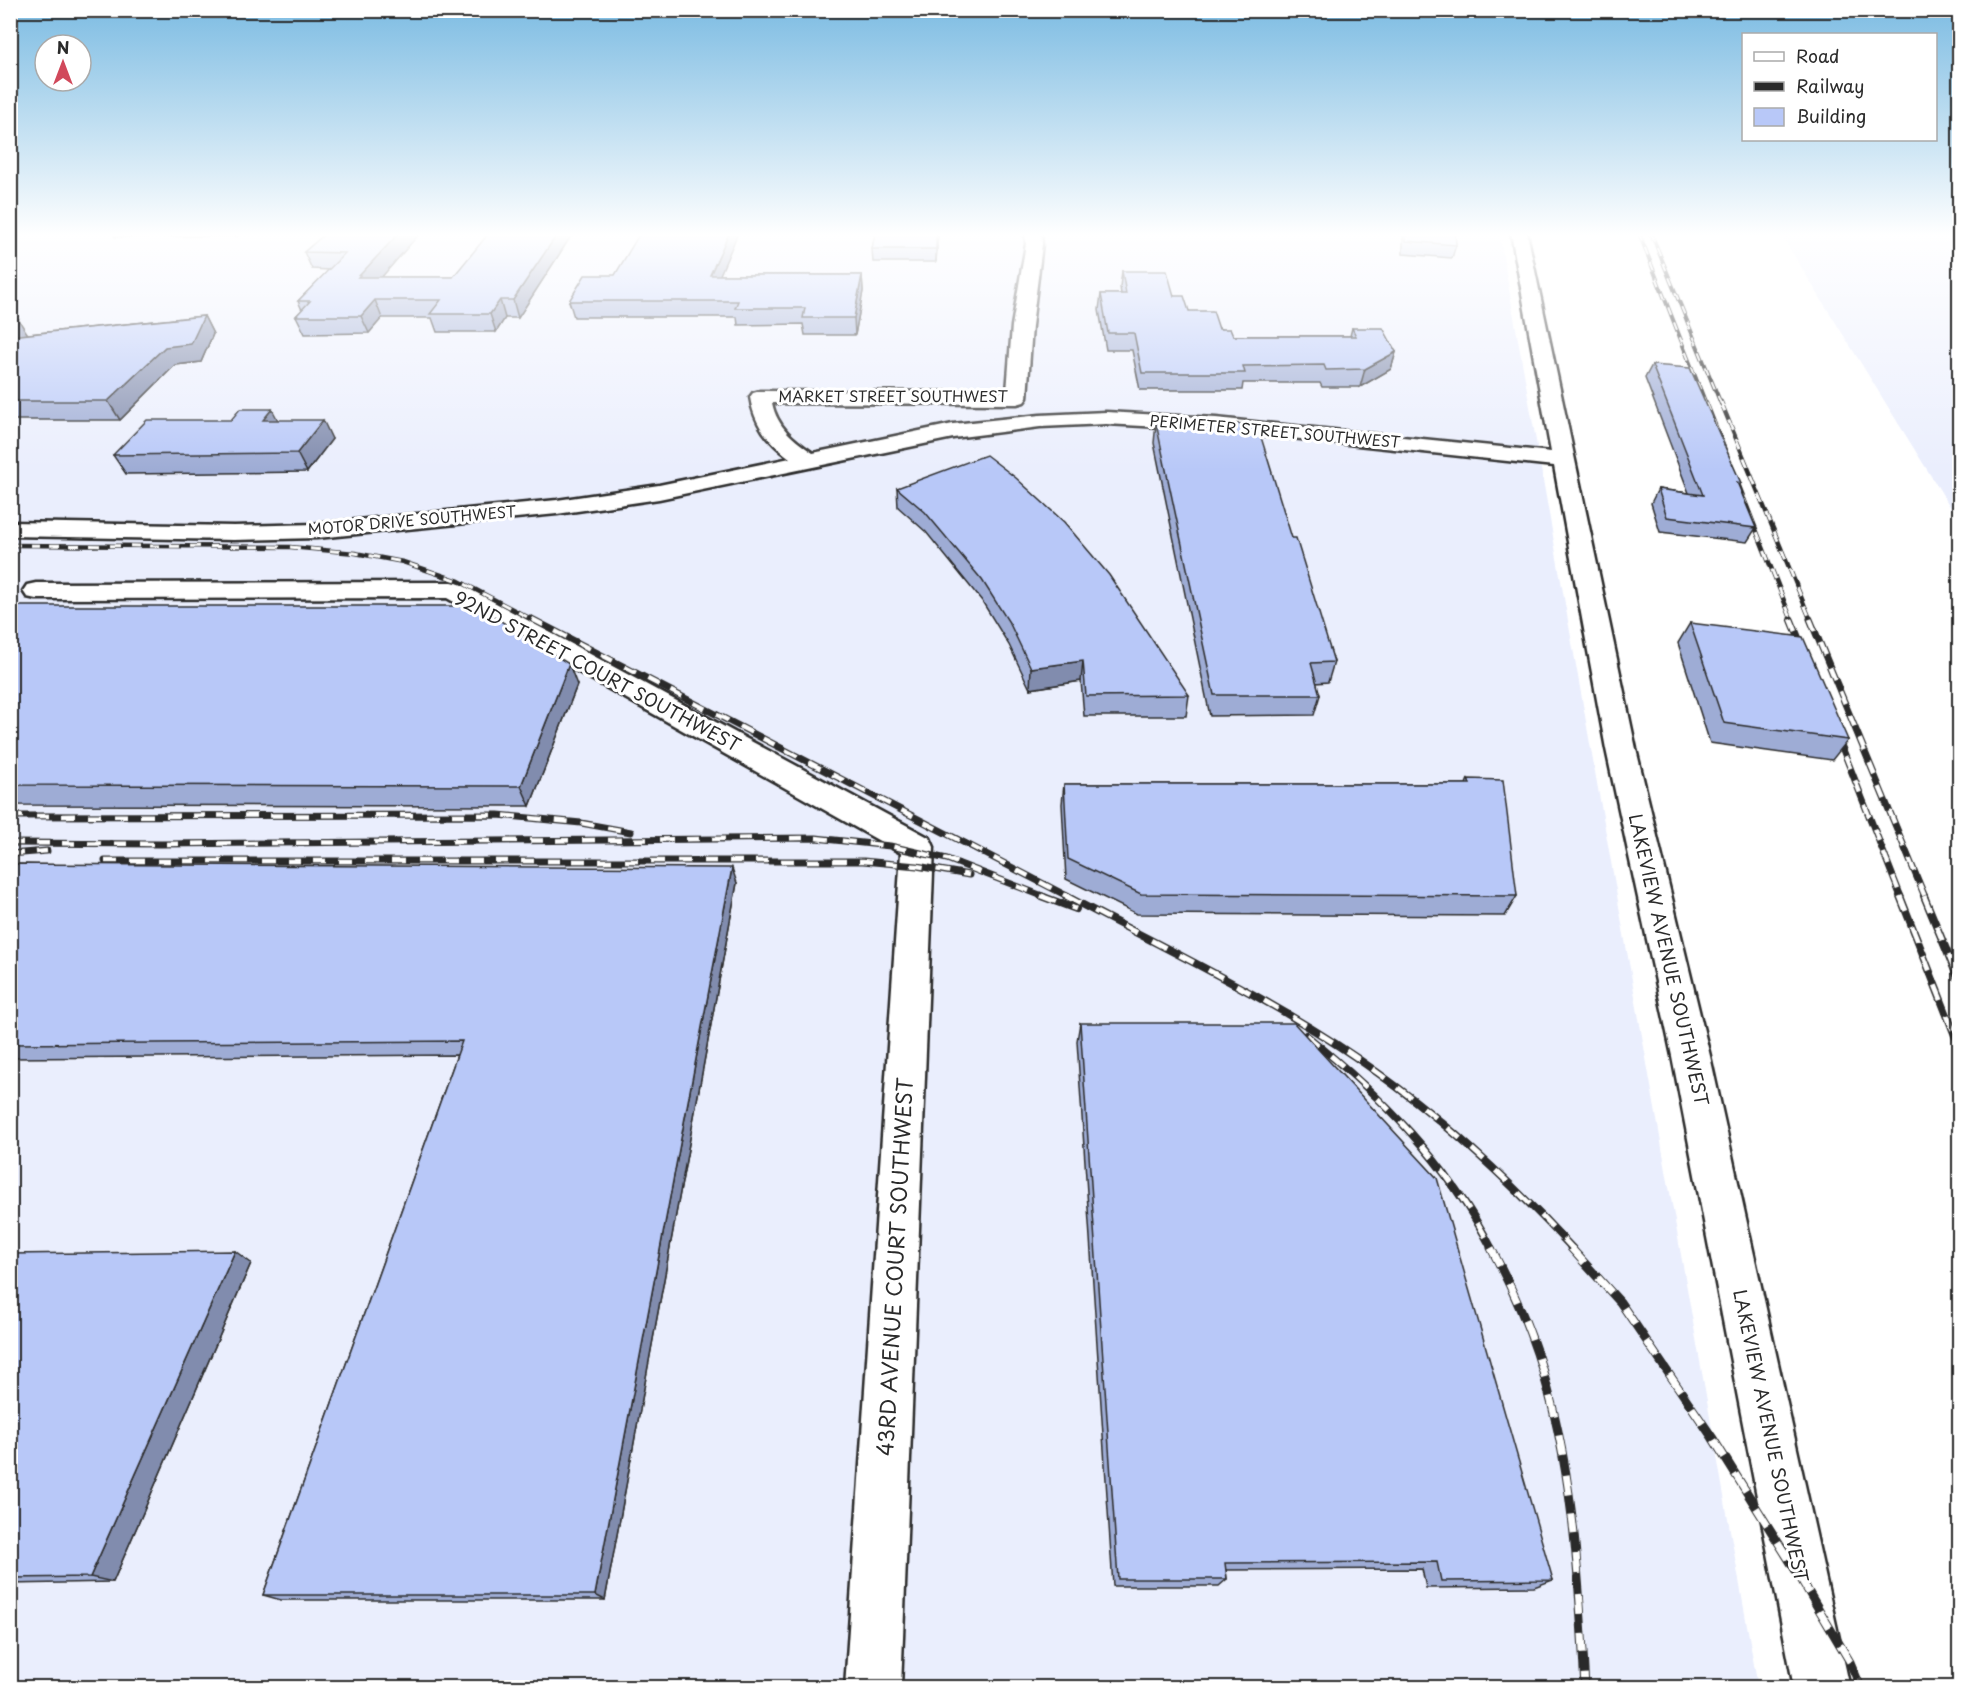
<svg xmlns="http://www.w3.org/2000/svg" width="1970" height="1698" font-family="'Playpen Sans',sans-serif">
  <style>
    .built { fill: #eaeefd }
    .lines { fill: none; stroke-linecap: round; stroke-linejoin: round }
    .minor-casing { stroke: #2b2b2b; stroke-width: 5 }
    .minor { fill: #fff; fill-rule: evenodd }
    .rail-far4-casing { stroke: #2b2b2b; stroke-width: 4 }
    .rail-far3-casing { stroke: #2b2b2b; stroke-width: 4.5 }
    .rail-far2-casing { stroke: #2b2b2b; stroke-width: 7 }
    .rail-far1-casing { stroke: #2b2b2b; stroke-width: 8 }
    .rail-casing { stroke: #2b2b2b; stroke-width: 9 }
    .rail-far4 { stroke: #fff; stroke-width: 2; stroke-dasharray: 8; stroke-linecap: butt }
    .rail-far3 { stroke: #fff; stroke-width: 3; stroke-dasharray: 10; stroke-linecap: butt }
    .rail-far2 { stroke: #fff; stroke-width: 4.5; stroke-dasharray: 13; stroke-linecap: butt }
    .rail-far1 { stroke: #fff; stroke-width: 5; stroke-dasharray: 16; stroke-linecap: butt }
    .rail { stroke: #fff; stroke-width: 7; stroke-dasharray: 20; stroke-linecap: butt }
    .wall { fill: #9eacd5; stroke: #2b2b2b; stroke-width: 1.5 }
    .shaded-wall { fill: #818cae; stroke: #2b2b2b; stroke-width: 1.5 }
    .building { fill: #b8c8f8; stroke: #2b2b2b; stroke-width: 1.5 }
    .labels { text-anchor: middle; stroke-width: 6; stroke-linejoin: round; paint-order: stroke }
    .far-street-label { font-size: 15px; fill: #2b2b2b; stroke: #fff }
    .street-label { font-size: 18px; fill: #2b2b2b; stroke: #fff }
    .near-street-label { font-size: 21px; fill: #2b2b2b; stroke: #fff }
  </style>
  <rect width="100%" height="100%" fill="#fff"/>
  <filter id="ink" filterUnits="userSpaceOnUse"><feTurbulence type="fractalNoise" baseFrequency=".0167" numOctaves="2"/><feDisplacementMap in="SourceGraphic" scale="12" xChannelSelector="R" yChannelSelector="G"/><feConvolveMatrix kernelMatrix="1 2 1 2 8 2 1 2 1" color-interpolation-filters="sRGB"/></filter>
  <g filter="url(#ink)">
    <!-- built -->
    <g class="built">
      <polygon points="11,233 1499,233 1758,1687 11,1688"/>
      <polygon points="1780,233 1959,233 1959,521"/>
    </g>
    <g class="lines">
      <defs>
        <g id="minor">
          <path d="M1025 233H1041L1042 244 1032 326 1027 398 1024 402 1017 404 772 403C777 427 794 440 813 453L953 424 1040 415 1106 412 1216 418 1551 452 1511 233H1527L1636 749 1710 1056 1850 1688H1794L1672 1056 1606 749 1554 466 1216 430 1106 424 1040 427 953 438 659 499 557 514 317 538 234 540 10 536V522L234 526 317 524 557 500 659 485 790 458C768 442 754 424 750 397L753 393 760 391 1007 392 1012 326 1026 244Z"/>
          <polygon points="452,582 461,584 930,838 934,847 901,1688 845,1688 901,853 447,598 36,599 27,597 23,591 27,585 36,583"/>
        </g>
      </defs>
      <!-- minor casing -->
      <use href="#minor" class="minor-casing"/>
      <!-- minor -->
      <use href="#minor" class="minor"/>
      <defs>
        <g id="rail-far4">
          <polyline points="1639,233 1706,404"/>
          <polyline points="1651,233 1721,404"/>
        </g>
        <g id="rail-far3">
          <polyline points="1706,402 1792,621"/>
          <polyline points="1721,402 1811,621"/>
          <polyline points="10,545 290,547 355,553 403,562 459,581 535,621"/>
        </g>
        <g id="rail-far2">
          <polyline points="532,619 1069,897"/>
          <polyline points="1791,619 1804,651"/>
          <polyline points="1810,619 1925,897"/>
          <polyline points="1836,732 1901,897"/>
          <polyline points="10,816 498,815 581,823 631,832"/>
          <polyline points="10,843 161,844 816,838 890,846 947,859 1045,897"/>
          <polyline points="10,854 47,851"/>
          <polyline points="105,861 863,861 917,866 969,875"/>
        </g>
        <g id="rail-far1">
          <polyline points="1041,896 1076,909"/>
          <path d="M1066 896C1171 952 1282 1003 1378 1073 1449 1124 1514 1185 1573 1249"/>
          <polyline points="1900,896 1960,1048"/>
          <polyline points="1924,896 1960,983"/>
          <path d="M1306 1035C1381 1096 1447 1162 1492 1249"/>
        </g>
        <g id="rail">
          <path d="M1491 1248C1509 1282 1525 1317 1537 1353 1573 1461 1579 1575 1585 1688"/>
          <polyline points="1571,1248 1620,1302 1712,1437 1798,1574 1850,1662 1861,1688"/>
        </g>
      </defs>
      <!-- rail-far4 casing -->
      <use href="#rail-far4" class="rail-far4-casing"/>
      <!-- rail-far3 casing -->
      <use href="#rail-far3" class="rail-far3-casing"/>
      <!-- rail-far2 casing -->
      <use href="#rail-far2" class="rail-far2-casing"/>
      <!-- rail-far1 casing -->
      <use href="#rail-far1" class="rail-far1-casing"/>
      <!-- rail casing -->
      <use href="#rail" class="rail-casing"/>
      <!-- rail-far4 -->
      <use href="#rail-far4" class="rail-far4"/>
      <!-- rail-far3 -->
      <use href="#rail-far3" class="rail-far3"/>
      <!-- rail-far2 -->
      <use href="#rail-far2" class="rail-far2"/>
      <!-- rail-far1 -->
      <use href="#rail-far1" class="rail-far1"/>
      <!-- rail -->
      <use href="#rail" class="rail"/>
    </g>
    <!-- wall -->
    <g class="wall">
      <polygon points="113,233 241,233 237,236 115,237"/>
      <polygon points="326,233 420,233 381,277 453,277 573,233 518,318 505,318 496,332 437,332 432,318 382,318 369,333 305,334 296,316 302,310 298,301 329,270 312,269 304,252"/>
      <polygon points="875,233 938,233 936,262 873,262 872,249"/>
      <polygon points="1403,233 1455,233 1456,245 1452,258 1403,254"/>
      <polygon points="1122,271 1174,296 1189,311 1233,336 1350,336 1352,328 1396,352 1391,369 1360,387 1322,387 1320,383 1243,383 1242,390 1140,390 1132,350 1106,350 1099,310 1101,294 1121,294 1120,287"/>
      <polygon points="720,275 862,275 863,291 855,335 805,335 803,324 738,325 737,317 574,317 569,301"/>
      <polygon points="204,316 213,334 201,362 175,365 120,420 10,420 10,319 28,334"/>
      <polygon points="1652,365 1741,483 1739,486 1756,528 1747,542 1660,532 1651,503 1658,489 1689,493 1645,378"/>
      <polygon points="278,420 332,439 307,472 126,474 113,455"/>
      <polygon points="1156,423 1292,538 1334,662 1328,682 1316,683 1320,695 1314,715 1210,716 1154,443"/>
      <polygon points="897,488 1189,695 1186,716 1084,716 1081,681 1030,689 1009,645 982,601 926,532 898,507"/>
      <polygon points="10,613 577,685 530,806 10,805"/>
      <polygon points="1690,623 1848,740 1832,760 1710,743 1678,643"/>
      <polygon points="1468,779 1517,896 1505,916 1137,914 1066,879 1062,804 1064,784 1466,784"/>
      <polygon points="10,864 737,883 605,1600 281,1600 263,1595 457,1055 10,1058"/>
      <polygon points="1080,1023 1553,1580 1534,1587 1426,1588 1422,1569 1226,1570 1227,1579 1219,1586 1113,1586 1077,1041"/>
      <polygon points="10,1254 251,1263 113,1582 10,1584"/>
    </g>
    <!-- shaded-wall -->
    <g class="shaded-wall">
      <polygon points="235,233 241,233 237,236"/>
      <polygon points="399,233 420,233 366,295 358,277"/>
      <polygon points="558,233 573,233 518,318 513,300"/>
      <polygon points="729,233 738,233 713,291 710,275"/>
      <polygon points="936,233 938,233 936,262"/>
      <polygon points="862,275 863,291 855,335 854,318"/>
      <polygon points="375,300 382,318 369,333 361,316"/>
      <polygon points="500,300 505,318 496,332 490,314"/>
      <polygon points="204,316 213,334 201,362 175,365 120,420 108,401 165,347"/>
      <polygon points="18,319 29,336 10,351 10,324"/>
      <polygon points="1396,352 1391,369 1360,387 1365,369"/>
      <polygon points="272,409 282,428 263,420"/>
      <polygon points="323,420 332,439 307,472 297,453"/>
      <polygon points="1083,661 1081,681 1030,689 1031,668"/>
      <polygon points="569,664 577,685 530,806 521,786"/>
      <polygon points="732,868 737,883 605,1600 595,1595"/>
      <polygon points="235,1251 251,1263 113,1582 90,1577"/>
    </g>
    <!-- building -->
    <g class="building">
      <polygon points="326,233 399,233 358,277 453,277 489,233 558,233 513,300 500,300 490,314 430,314 441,300 375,300 361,316 296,316 310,301 298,301 345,253 304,252"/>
      <polygon points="640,233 729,233 710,275 862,275 854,318 803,318 805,308 735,308 738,301 569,301 585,275 615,275"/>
      <polygon points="875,233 936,233 936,249 872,249"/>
      <polygon points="1406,233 1455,233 1456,245 1406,241"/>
      <polygon points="1122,271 1167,271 1174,296 1184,296 1189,311 1213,311 1219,329 1230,329 1233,336 1356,336 1352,328 1383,328 1396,352 1365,369 1326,370 1324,365 1243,366 1245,373 1142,373 1134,333 1108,333 1101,294 1126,294"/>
      <polygon points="204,316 191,344 165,347 108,401 10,401 10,336"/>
      <polygon points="10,319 18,319 10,324"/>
      <polygon points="1652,365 1690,368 1741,483 1737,482 1756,528 1667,517 1658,489 1703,495"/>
      <polygon points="240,409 272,409 263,420 323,420 297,453 113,455 147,420 231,420"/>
      <polygon points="1156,423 1257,424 1292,538 1296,538 1334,662 1311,663 1320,695 1214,695"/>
      <polygon points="986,455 1016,478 1064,522 1109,575 1189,695 1086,696 1083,661 1031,668 1010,624 982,580 925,512 897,488"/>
      <polygon points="18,606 477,606 569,664 521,786 10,785 10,613"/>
      <polygon points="1690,623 1803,637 1848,740 1724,723"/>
      <polygon points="1468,779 1503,780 1517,896 1141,894 1068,859 1064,784 1470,784"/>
      <polygon points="10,864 732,868 595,1595 263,1595 462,1041 10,1044"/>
      <polygon points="1080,1023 1294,1023 1437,1178 1553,1580 1441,1581 1437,1562 1225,1563 1227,1579 1118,1579"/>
      <polygon points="235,1251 90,1577 10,1578 10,1254"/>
    </g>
  </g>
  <!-- sky -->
  <linearGradient id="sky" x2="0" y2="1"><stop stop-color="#7bbbe2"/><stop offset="0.5" stop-color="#fff"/><stop offset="1" stop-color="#fff" stop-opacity="0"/></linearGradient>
  <rect width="1970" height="470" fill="url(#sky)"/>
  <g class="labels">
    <!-- far-street labels -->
    <g class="far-street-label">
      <text x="893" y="402">MARKET STREET SOUTHWEST</text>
      <text transform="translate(1275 432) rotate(5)" y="5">PERIMETER STREET SOUTHWEST</text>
      <text transform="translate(412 521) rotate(-5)" y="5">MOTOR DRIVE SOUTHWEST</text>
    </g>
    <!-- street labels -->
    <g class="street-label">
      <text transform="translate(597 672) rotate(28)" y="6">92ND STREET COURT SOUTHWEST</text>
      <text transform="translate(1668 960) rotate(77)" y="6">LAKEVIEW AVENUE SOUTHWEST</text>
      <text transform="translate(1770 1436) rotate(78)" y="6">LAKEVIEW AVENUE SOUTHWEST</text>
    </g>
    <!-- near-street labels -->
    <g class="near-street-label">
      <text transform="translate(896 1267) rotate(-87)" y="7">43RD AVENUE COURT SOUTHWEST</text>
    </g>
  </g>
  <!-- margin -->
  <rect width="1970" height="1698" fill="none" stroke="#fff" stroke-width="36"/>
  <rect x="18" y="18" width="1934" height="1662" fill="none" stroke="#2b2b2b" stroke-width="2" filter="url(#ink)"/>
  <!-- legend -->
  <rect x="1742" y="33" width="195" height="108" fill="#ffffff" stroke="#aaaaaa" stroke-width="1.5"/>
  <rect x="1754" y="52" width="30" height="9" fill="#ffffff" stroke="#aaaaaa" stroke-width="1.5"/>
  <text x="1796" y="63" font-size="18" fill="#2b2b2b">Road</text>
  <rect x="1754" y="82" width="30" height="9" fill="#2b2b2b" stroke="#aaaaaa" stroke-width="1.5"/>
  <text x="1796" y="93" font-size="18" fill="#2b2b2b">Railway</text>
  <rect x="1754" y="108" width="30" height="18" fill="#b8c8f8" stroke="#aaaaaa" stroke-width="1.5"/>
  <text x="1796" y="123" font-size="18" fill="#2b2b2b">Building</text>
  <!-- north arrow -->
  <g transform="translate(63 63)"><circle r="28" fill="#ffffff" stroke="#aaaaaa" stroke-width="1.5"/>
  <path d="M0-4.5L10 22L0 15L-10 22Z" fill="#d1495b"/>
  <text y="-9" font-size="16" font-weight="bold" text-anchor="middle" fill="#2b2b2b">N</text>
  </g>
</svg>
